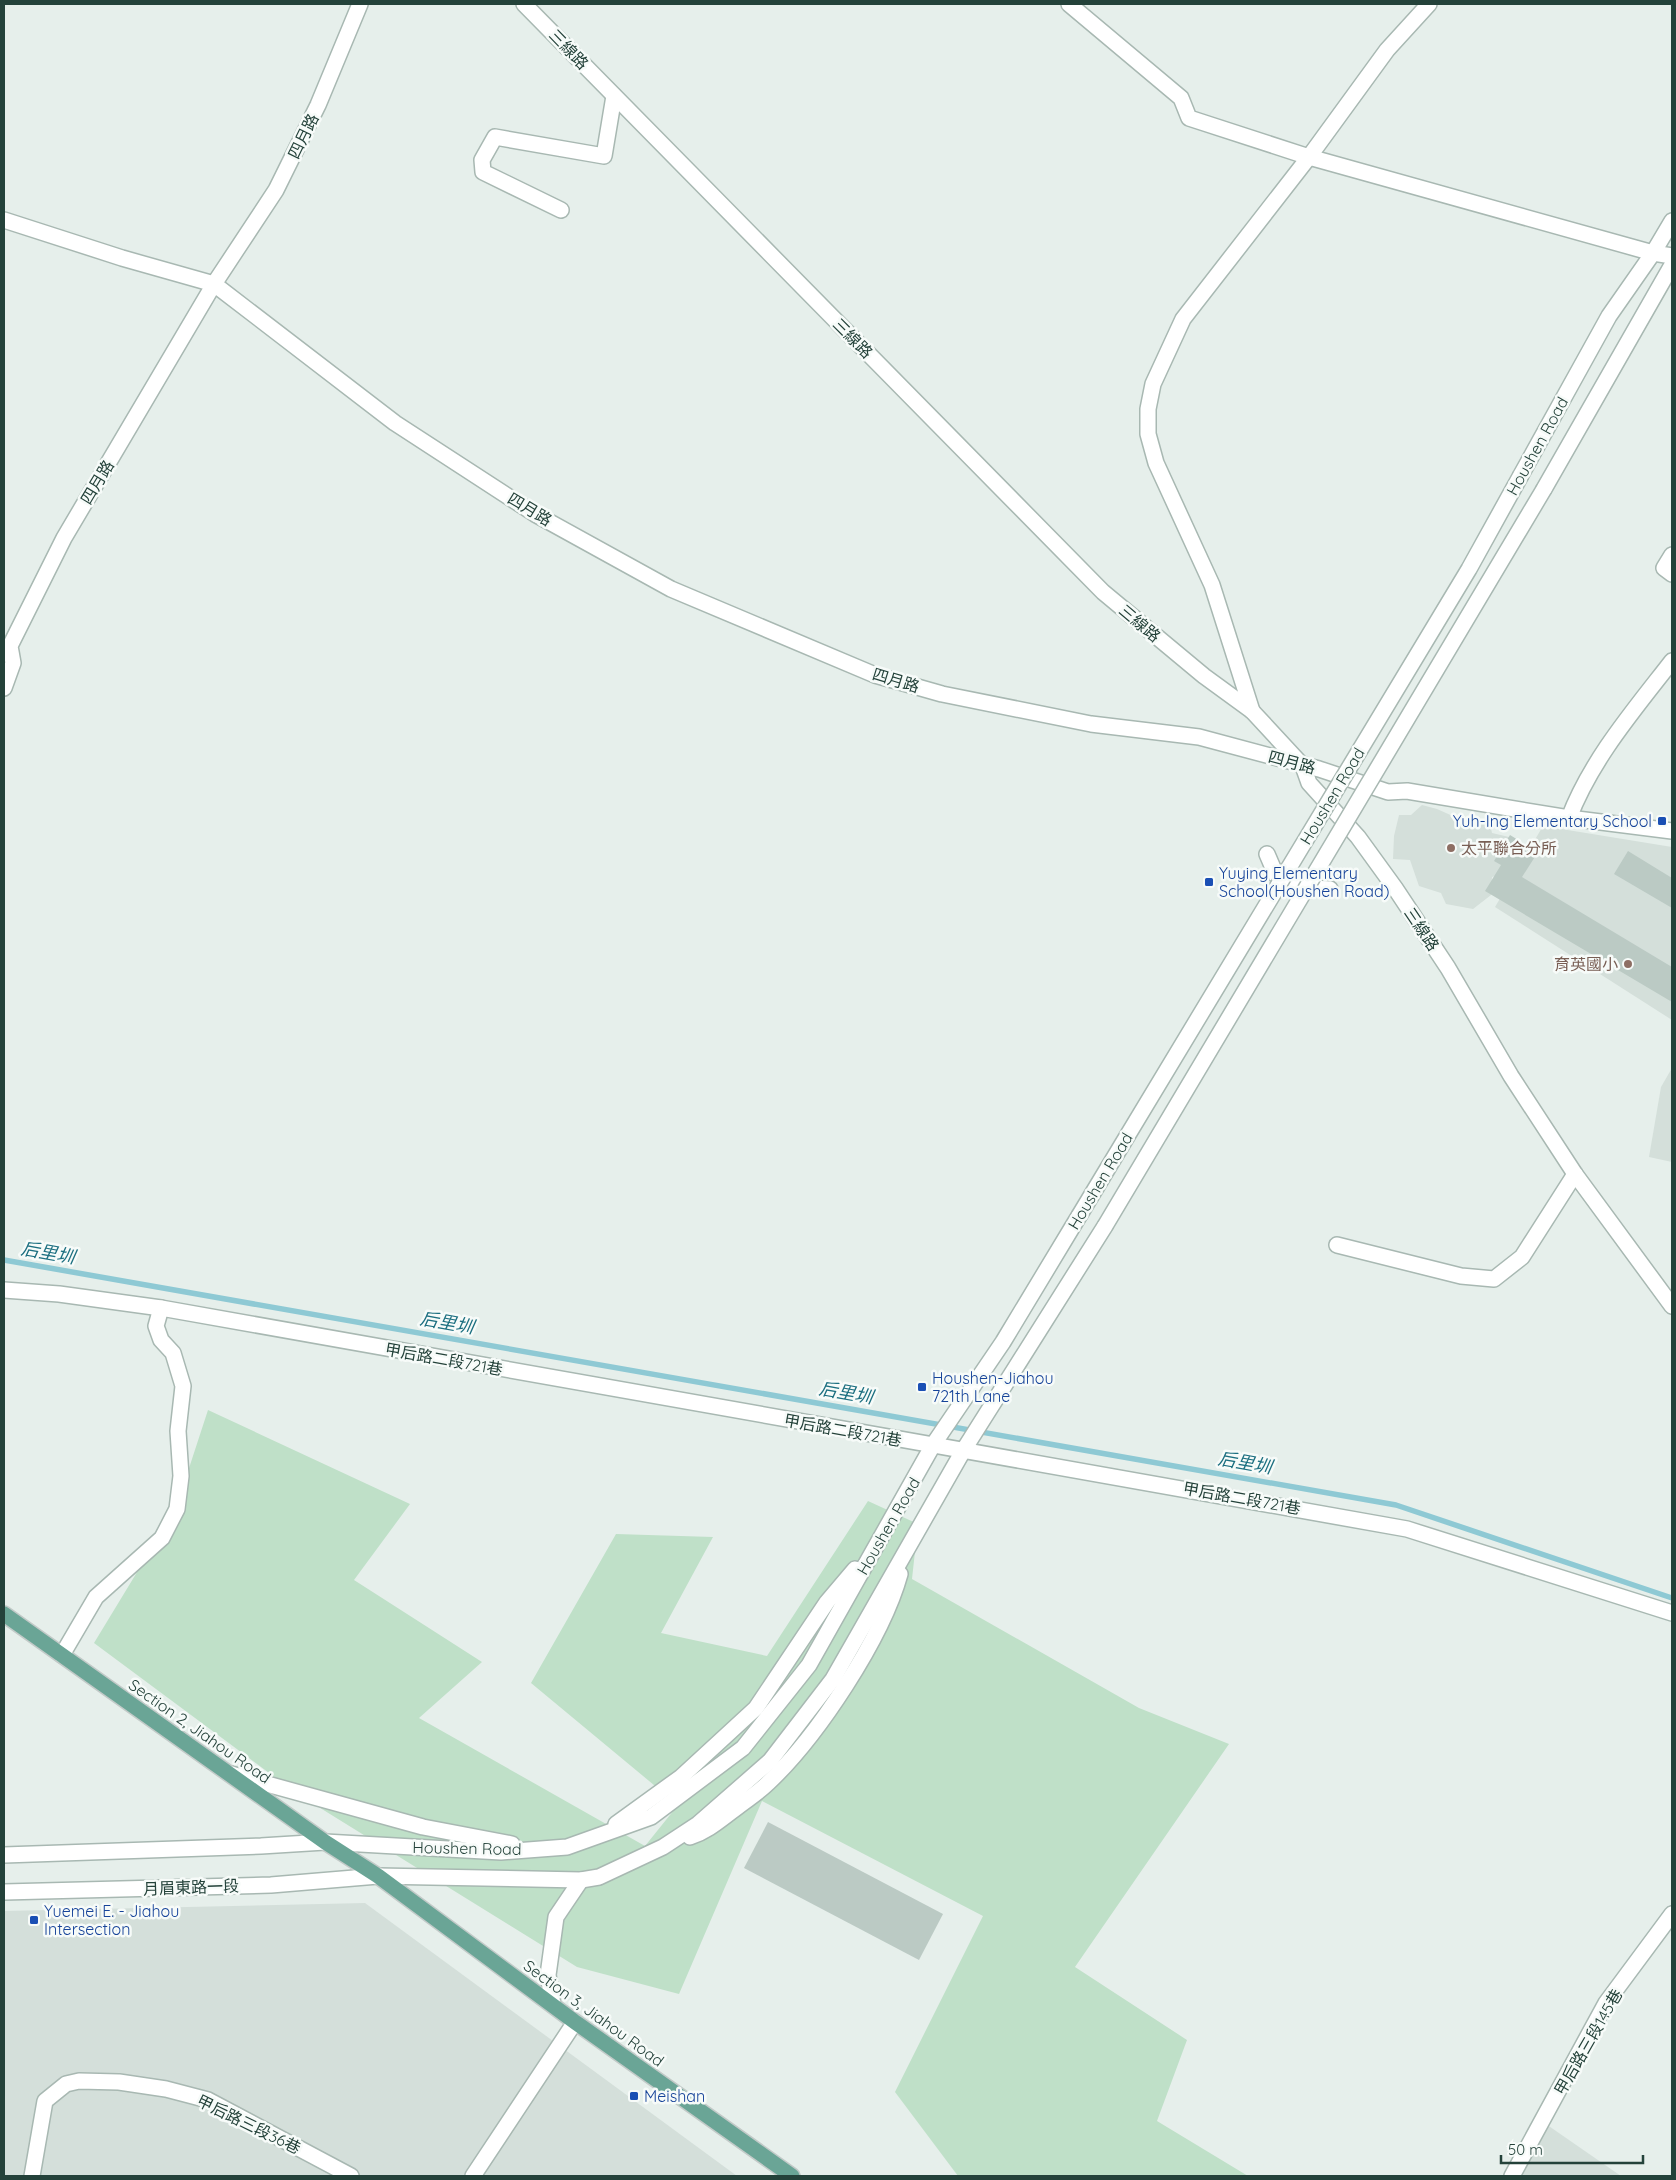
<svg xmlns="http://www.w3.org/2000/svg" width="1676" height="2180" font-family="Quicksand,'Noto Sans TC',sans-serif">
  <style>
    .built { fill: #d4dfda }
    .green { fill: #bfe0c8 }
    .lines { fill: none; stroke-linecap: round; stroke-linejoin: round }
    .stream { stroke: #8ec9d4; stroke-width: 5.5 }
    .building { fill: #bbcac4 }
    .minor-casing { stroke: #a8b8b2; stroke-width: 18 }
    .major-casing { stroke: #c2cac8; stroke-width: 18 }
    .minor { stroke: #fff; stroke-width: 15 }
    .major { stroke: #6aa596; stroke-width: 15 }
    .minor-bridge-casing { stroke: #a8b8b2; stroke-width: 18; stroke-linecap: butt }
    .minor-bridge { stroke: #fff; stroke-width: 15 }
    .transit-dot { fill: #1a4fb4; stroke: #f7fbf9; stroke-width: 2 }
    .education-dot { fill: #8d6e63; stroke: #f7fbf9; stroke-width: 2 }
    .labels { text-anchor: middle; stroke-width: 5; stroke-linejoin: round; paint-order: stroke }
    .street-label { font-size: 16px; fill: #24423a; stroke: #f7fbf9 }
    .transit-label { font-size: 16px; fill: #164399; stroke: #f7fbf9; text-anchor: start }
    .education-label { font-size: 16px; fill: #785e54; stroke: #f7fbf9; text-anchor: start }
    .water-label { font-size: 18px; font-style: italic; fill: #1c6f80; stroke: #f7fbf9 }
  </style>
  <rect width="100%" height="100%" fill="#e6efeb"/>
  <!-- built -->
  <g class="built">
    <polygon points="1422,805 1437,809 1464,821 1490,824 1492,833 1509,837 1508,872 1492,877 1491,895 1473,909 1446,904 1441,893 1419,886 1410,860 1393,859 1394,836 1399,815 1411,815"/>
    <polygon points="1543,826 1672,847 1672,1020 1495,907"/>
    <polygon points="1672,1068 1672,1162 1649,1157 1661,1087"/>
    <polygon points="365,1903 737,2176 4,2176 4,1911"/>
    <polygon points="1543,2122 1621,2176 1512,2176"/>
  </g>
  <!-- green -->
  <polygon class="green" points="208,1410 410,1504 354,1580 482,1662 419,1718 645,1846 678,1805 531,1683 616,1534 713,1537 661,1633 767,1656 868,1501 918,1524 912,1579 1139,1708 1229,1744 1075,1967 1187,2040 1157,2121 1248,2176 958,2176 895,2092 983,1916 762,1801 679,1994 577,1967 296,1793 94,1643 176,1508"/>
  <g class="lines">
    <!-- stream -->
    <polyline class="stream" points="4,1260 1396,1505 1672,1598"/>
  </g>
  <!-- building -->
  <g class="building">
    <polygon points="1510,835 1538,852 1522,877 1672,967 1672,1002 1485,891 1501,865 1494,861"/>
    <polygon points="1628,851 1672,878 1672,908 1614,874"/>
    <polygon points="768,1822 943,1914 919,1960 744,1868"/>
  </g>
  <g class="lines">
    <defs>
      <g id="minor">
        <polyline points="524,4 1103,592 1204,676 1252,711 1303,766 1309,783 1358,837 1395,888 1448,968 1511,1076 1575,1174 1672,1306"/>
        <polyline points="1069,4 1181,98 1189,118 1309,157 1653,253 1672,256"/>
        <polyline points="561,210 483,172 482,160 495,137 604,156 614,96"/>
        <polyline points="4,220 122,258 214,284 395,423 535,514 671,589 875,675 942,694 1091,724 1199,737 1319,769 1388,792 1407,791 1569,818 1672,831"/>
        <polyline points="1521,475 1609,316 1653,253 1672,221"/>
        <polyline points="1544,489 1672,265"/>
        <polyline points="1672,555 1664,568 1672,574"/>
        <polyline points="4,688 13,663 10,646 64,538 214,284 276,190 318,105 360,4"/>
        <polyline points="1252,711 1212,585 1156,463 1148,434 1148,409 1153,384 1183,319 1309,157 1387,50 1429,4"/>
        <path d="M1569 818C1591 760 1634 710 1672 661"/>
        <polyline points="1267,854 1276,875 1295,887 1330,889"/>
        <polyline points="1337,1245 1461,1276 1494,1279 1522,1257 1575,1174"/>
        <polyline points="4,1290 59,1294 161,1308 1407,1529 1672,1613"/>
        <polyline points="62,1655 96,1597 162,1538 177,1509 181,1476 178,1431 183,1386 173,1353 161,1340 156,1326 161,1308"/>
        <polyline points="231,1774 423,1827 512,1844"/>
        <polyline points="616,1824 681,1777 756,1708 827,1602 855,1569"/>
        <path d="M690 1837C708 1831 720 1820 735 1809 746 1800 758 1793 768 1783 817 1737 882 1639 900 1574"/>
        <polyline points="4,1855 261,1846 325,1842 501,1852 567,1847 651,1817 743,1748 809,1665 933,1445 1003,1342 1079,1216"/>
        <polyline points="4,1892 271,1885 378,1876 581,1880 599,1877 663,1847 698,1824 770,1761 833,1679 963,1451 1105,1226"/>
        <polyline points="553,2005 548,1975 556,1917 581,1880"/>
        <polyline points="32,2176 45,2101 66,2084 79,2081 119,2082 166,2089 208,2100 351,2176"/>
        <polyline points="473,2176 575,2022"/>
        <polyline points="1512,2176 1606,2003 1672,1914"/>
      </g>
      <polyline id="major" points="4,1614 325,1842 378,1876 575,2022 792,2176"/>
    </defs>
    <!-- minor casing -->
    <use href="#minor" class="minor-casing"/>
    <!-- major casing -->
    <use href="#major" class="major-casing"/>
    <!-- minor -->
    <use href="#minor" class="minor"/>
    <!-- major -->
    <use href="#major" class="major"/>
    <defs>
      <g id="minor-bridge">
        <polyline points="1079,1216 1469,569 1521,475"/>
        <polyline points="1105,1226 1544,489"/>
      </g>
    </defs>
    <!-- minor-bridge casing -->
    <use href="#minor-bridge" class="minor-bridge-casing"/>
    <!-- minor-bridge -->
    <use href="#minor-bridge" class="minor-bridge"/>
  </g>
  <!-- markers -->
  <g class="transit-dot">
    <rect x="1657" y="816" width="10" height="10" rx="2.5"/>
    <rect x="1204" y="877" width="10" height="10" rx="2.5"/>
    <rect x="917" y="1382" width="10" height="10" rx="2.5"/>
    <rect x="29" y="1915" width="10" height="10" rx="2.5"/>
    <rect x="629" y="2091" width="10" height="10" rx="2.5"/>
  </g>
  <g class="education-dot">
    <circle cx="1451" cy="848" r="5"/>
    <circle cx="1628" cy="964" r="5"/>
  </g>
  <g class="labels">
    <!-- street labels -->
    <g class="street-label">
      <text transform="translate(569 49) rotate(46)" y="6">三線路</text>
      <text transform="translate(303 136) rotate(-64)" y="6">四月路</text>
      <text transform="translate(853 338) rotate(45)" y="6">三線路</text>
      <text transform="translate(1537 446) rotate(-61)" y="6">Houshen Road</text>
      <text transform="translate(97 482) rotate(-59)" y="6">四月路</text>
      <text transform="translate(530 509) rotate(31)" y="6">四月路</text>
      <text transform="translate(1140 623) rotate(40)" y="6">三線路</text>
      <text transform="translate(896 680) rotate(17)" y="6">四月路</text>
      <text transform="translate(1292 762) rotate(15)" y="6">四月路</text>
      <text transform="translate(1332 796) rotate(-59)" y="6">Houshen Road</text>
      <text transform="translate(1422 929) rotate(56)" y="6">三線路</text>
      <text transform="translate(1100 1181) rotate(-59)" y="6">Houshen Road</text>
      <text transform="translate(444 1359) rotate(10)" y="6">甲后路二段721巷</text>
      <text transform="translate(843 1430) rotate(10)" y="6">甲后路二段721巷</text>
      <text transform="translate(1242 1498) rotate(10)" y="6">甲后路二段721巷</text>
      <text transform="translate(888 1526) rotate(-60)" y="6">Houshen Road</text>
      <text transform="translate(200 1731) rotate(35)" y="6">Section 2, Jiahou Road</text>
      <text transform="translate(467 1848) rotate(1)" y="6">Houshen Road</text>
      <text transform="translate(191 1887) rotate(-2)" y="6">月眉東路一段</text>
      <text transform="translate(594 2013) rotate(36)" y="6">Section 3, Jiahou Road</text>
      <text transform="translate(1588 2042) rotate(-60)" y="6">甲后路三段145巷</text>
      <text transform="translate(249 2124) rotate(26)" y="6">甲后路三段36巷</text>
    </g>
    <!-- transit labels -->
    <g class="transit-label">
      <text x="1652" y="827" text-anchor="end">Yuh-Ing Elementary School</text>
      <text x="1219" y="879">Yuying Elementary<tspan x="1219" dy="18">School(Houshen Road)</tspan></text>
      <text x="932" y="1384">Houshen-Jiahou<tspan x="932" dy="18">721th Lane</tspan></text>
      <text x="44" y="1917">Yuemei E. - Jiahou<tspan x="44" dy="18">Intersection</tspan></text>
      <text x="644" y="2102">Meishan</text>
    </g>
    <!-- education labels -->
    <g class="education-label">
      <text x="1461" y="854">太平聯合分所</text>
      <text x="1618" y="970" text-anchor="end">育英國小</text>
    </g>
    <!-- water labels -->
    <g class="water-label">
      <text transform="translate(48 1253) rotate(10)" y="6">后里圳</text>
      <text transform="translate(447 1323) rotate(10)" y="6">后里圳</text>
      <text transform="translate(846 1393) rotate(10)" y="6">后里圳</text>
      <text transform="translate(1245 1463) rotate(10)" y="6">后里圳</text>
    </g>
  </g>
  <!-- border -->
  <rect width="1676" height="2180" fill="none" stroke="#24423a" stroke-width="10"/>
  <!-- scale -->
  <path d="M1501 2155v8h142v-8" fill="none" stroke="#24423a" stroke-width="2.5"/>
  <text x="1508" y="2155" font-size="15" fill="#24423a" stroke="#f7fbf9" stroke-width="4" paint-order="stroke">50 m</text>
</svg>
